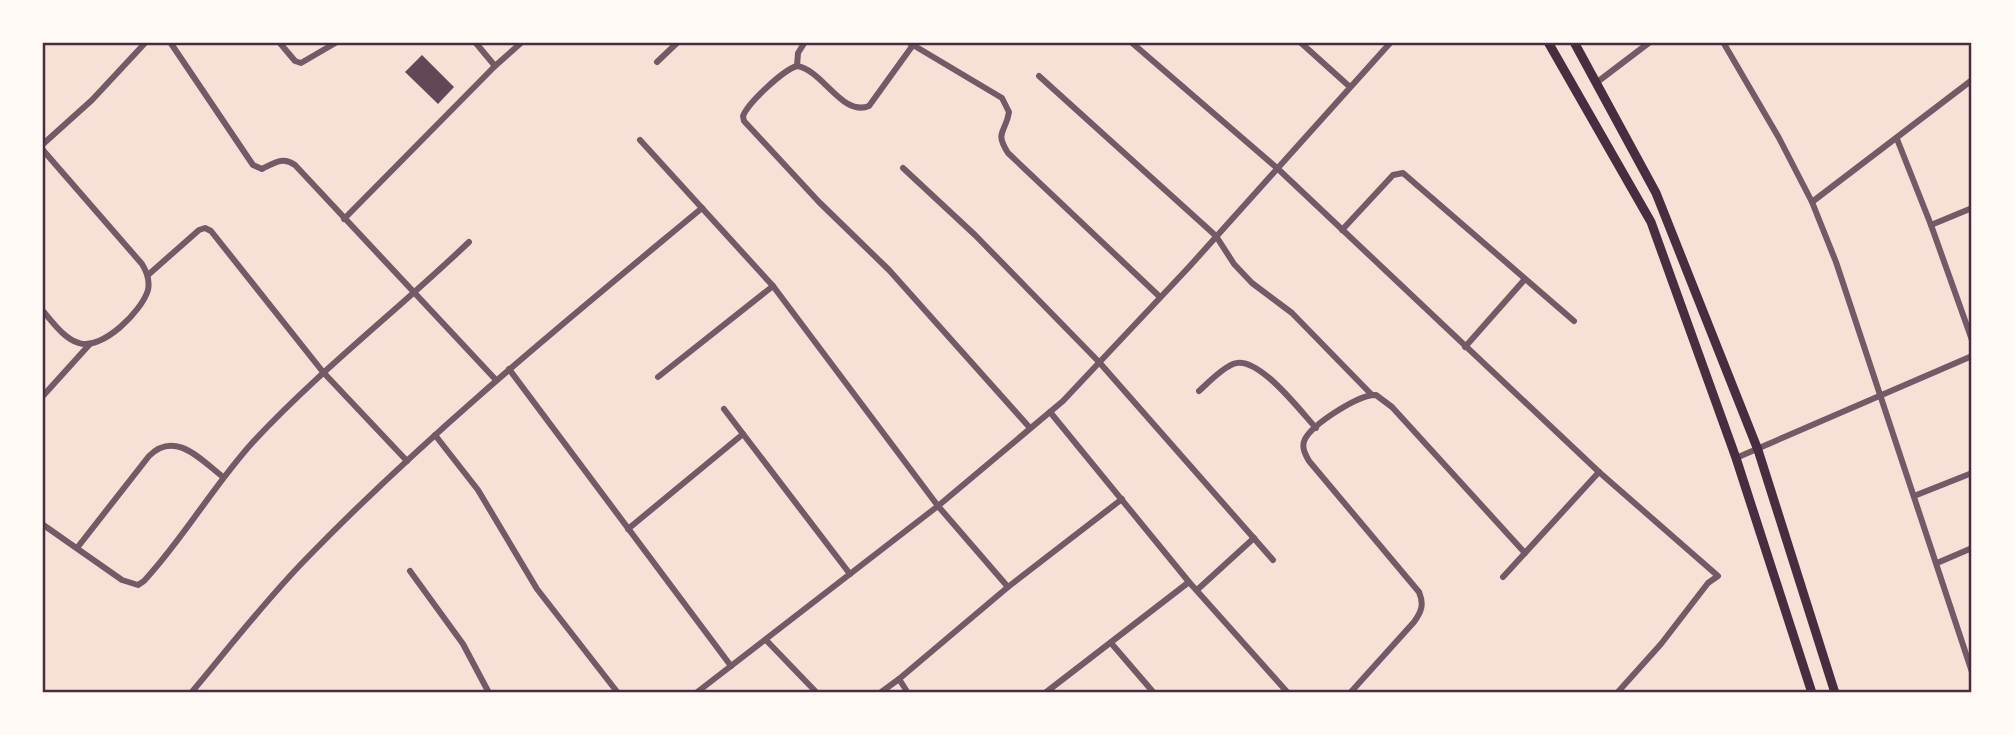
<svg xmlns="http://www.w3.org/2000/svg" width="2014" height="735" font-family="'Fira Sans Condensed',sans-serif">
  <style>
    .building { fill: #644757 }
    .lines { fill: none; stroke-linecap: round; stroke-linejoin: round }
    .minor { stroke: #755966; stroke-width: 6 }
    .secondary { stroke: #4a2c40; stroke-width: 9 }
    .neatline { fill: none; stroke: #4a2c40; stroke-width: 2.5 }
  </style>
  <rect width="100%" height="100%" fill="#f7e1d7"/>
  <!-- building -->
  <polygon class="building" points="422,55 454,87 438,104 405,72"/>
  <g class="lines">
    <!-- minor -->
    <g class="minor">
      <path d="M170 42 253 165 262 169C274 163 283 156 295 165L496 380"/>
      <polyline points="279,42 295,61 301,63 337,42"/>
      <polyline points="475,42 495,66"/>
      <path d="M908 42 1002 98 1009 112C1006 133 994 131 1008 153L1160 297"/>
      <polyline points="1131,42 1277,168 1599,472 1718,576 1708,583 1661,644 1617,693"/>
      <polyline points="1300,42 1350,87"/>
      <polyline points="1723,42 1779,138 1812,202 1836,262 1972,672"/>
      <path d="M913 45 869 106C842 117 823 70 797 66 783 70 748 103 743 116L744 121 819 202 889 270 1030 428"/>
      <polyline points="657,62 678,42"/>
      <polyline points="797,66 798,53 805,42"/>
      <polyline points="1039,76 1216,236 1234,264 1252,283 1292,313 1371,394"/>
      <polyline points="1596,83 1650,42"/>
      <polyline points="1897,139 1931,225 1972,340"/>
      <polyline points="640,140 773,286 938,506 1008,587 899,679"/>
      <polyline points="42,145 92,100 146,42"/>
      <path d="M42 149 142 264C147 272 150 280 148 290 142 311 102 351 79 343 64 339 52 321 42 310"/>
      <polyline points="903,168 975,235 1099,362 1273,560"/>
      <polyline points="1812,202 1972,80"/>
      <polyline points="344,219 495,66 522,42"/>
      <polyline points="1931,225 1972,208"/>
      <polyline points="1342,230 1393,175 1403,173 1574,321"/>
      <polyline points="148,275 199,230 205,228 211,231 323,372 407,461"/>
      <polyline points="1465,347 1525,279"/>
      <polyline points="509,369 731,666"/>
      <polyline points="658,377 773,286"/>
      <path d="M1199 391C1209 382 1221 369 1233 364 1257 353 1301 412 1316 428"/>
      <polyline points="42,397 89,345"/>
      <polyline points="724,409 850,574"/>
      <polyline points="1050,412 1189,582 1288,693"/>
      <polyline points="435,435 478,490 537,589 618,693"/>
      <polyline points="1736,458 1972,356"/>
      <polyline points="1914,496 1972,473"/>
      <path d="M42 524 122 580 138 585 144 581C184 538 213 486 253 442 320 370 398 310 469 242"/>
      <polyline points="628,529 743,434"/>
      <path d="M77 548 149 456C175 430 200 459 223 477"/>
      <polyline points="1937,563 1972,548"/>
      <polyline points="410,571 463,644 489,693"/>
      <polyline points="1503,577 1599,472"/>
      <polyline points="1008,587 1122,499"/>
      <polyline points="1197,590 1254,538"/>
      <polyline points="766,640 817,693"/>
      <polyline points="1111,643 1154,693"/>
      <path d="M191 693C228 649 264 602 305 560 428 433 566 321 702 208"/>
      <polyline points="696,693 938,506 1063,401 1189,267 1391,42"/>
      <polyline points="880,693 899,679 908,693"/>
      <polyline points="1045,693 1189,582"/>
      <path d="M1350 693 1414 622C1422 611 1424 604 1419 592L1309 461C1305 454 1301 447 1305 439 1313 424 1359 394 1376 395L1392 407 1525 553"/>
    </g>
    <!-- secondary -->
    <g class="secondary">
      <polyline points="1548,42 1651,222 1736,458 1812,693"/>
      <polyline points="1574,42 1656,193 1758,450 1835,693"/>
    </g>
  </g>
  <!-- border -->
  <rect width="2014" height="735" fill="none" stroke="#fffaf5" stroke-width="88"/>
  <rect x="44" y="44" width="1926" height="647" class="neatline"/>
</svg>
